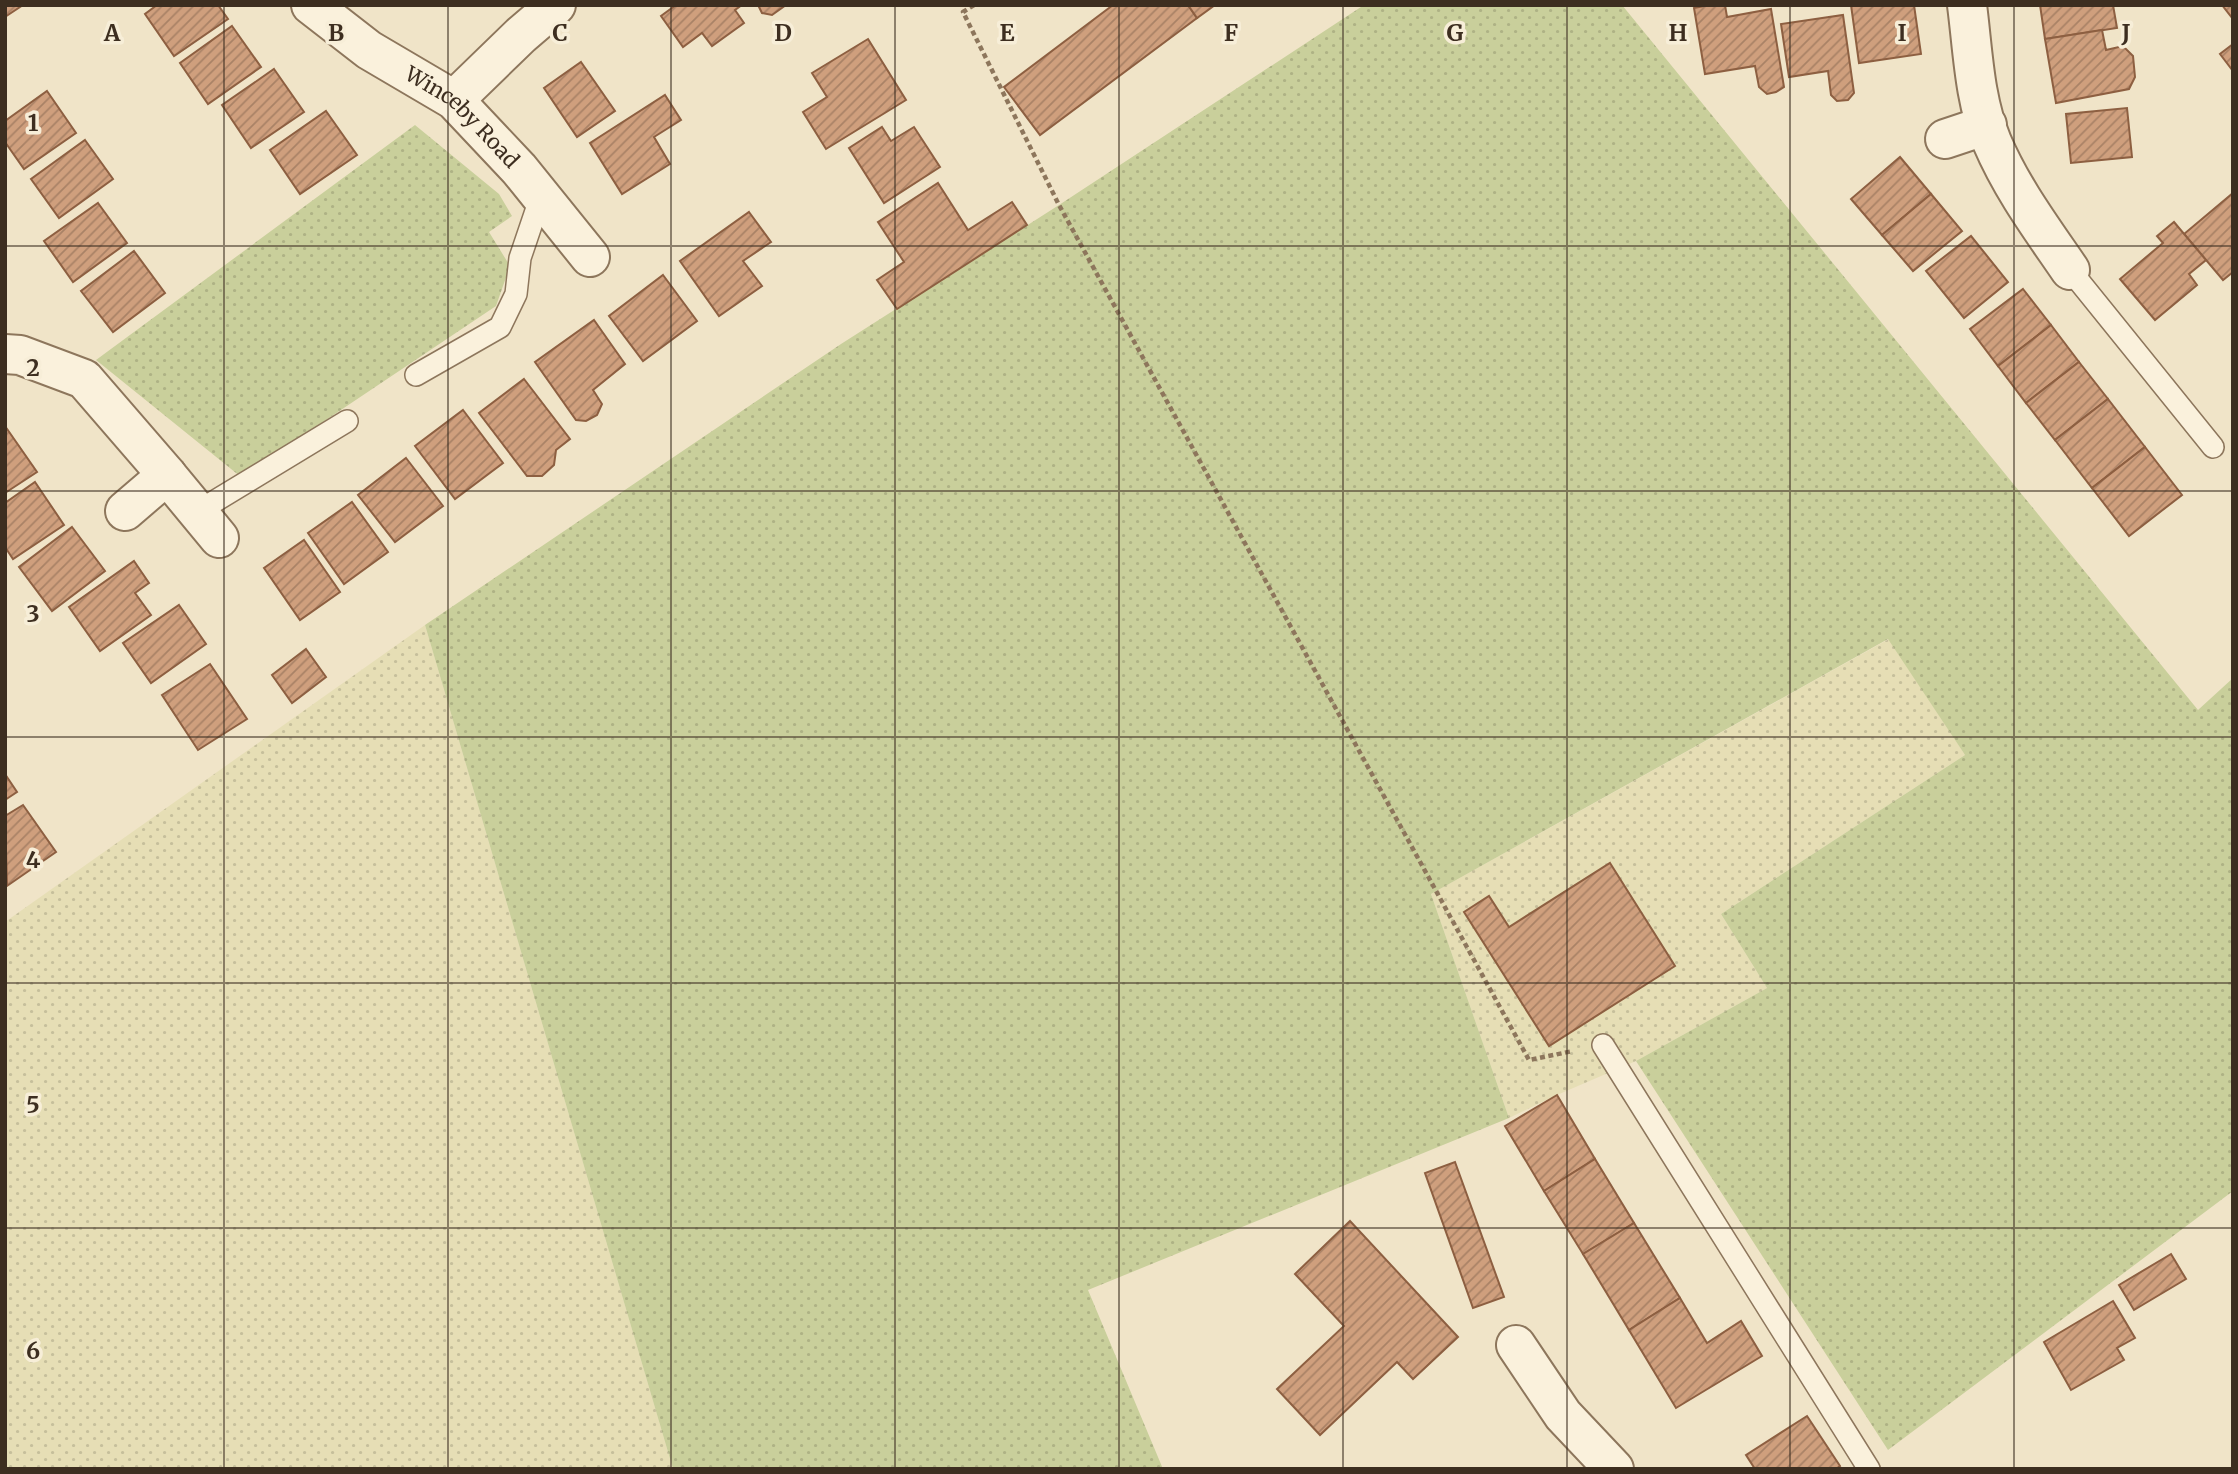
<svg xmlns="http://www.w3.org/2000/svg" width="2238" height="1474" font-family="Merriweather,serif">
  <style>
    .farmland { fill: url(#farmland-dots) }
    .grass { fill: url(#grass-dots) }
    .building { fill: url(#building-hatch); stroke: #8d5f41; stroke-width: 2 }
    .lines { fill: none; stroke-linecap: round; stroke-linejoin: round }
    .service-casing { stroke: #8d765c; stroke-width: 24 }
    .minor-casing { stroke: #8d765c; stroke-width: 42 }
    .path { stroke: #8d765c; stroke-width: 4.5; stroke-dasharray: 5 3.5; stroke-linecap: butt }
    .service { stroke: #faf1dc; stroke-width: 21 }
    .minor { stroke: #faf1dc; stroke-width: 38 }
    .grid { fill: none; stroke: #3d2e20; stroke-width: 2; stroke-opacity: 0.55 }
    .labels { text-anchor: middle; stroke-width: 7; stroke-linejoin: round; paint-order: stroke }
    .street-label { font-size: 21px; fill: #3d2e20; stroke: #f7eed8 }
    .grid-label { font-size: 23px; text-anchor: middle; font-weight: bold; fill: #3d2e20; stroke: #f7eed8; stroke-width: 7; stroke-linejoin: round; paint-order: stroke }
  </style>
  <defs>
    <pattern id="farmland-dots" width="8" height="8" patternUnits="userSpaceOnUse" patternTransform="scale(1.75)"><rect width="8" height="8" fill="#e6deb5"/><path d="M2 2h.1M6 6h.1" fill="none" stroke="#c6bf9b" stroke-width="1.8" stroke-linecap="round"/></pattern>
    <pattern id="grass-dots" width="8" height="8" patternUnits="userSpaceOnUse" patternTransform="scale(1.75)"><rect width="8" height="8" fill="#c9cf9b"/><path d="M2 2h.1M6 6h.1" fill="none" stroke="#aeb285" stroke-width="1.8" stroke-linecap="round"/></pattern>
    <pattern id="building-hatch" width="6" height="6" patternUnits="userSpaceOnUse" patternTransform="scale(1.75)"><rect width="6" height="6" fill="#cf9f7d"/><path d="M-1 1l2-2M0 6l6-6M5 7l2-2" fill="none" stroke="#a98266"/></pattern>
  </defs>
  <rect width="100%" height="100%" fill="#f0e4c8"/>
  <!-- farmland -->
  <g class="farmland">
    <polygon points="425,625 673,1469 5,1469 5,922"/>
    <polygon points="1889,639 1965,755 1721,914 1767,988 1636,1061 1557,1095 1509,1118 1431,894"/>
  </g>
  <!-- grass -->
  <g class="grass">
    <polygon points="1364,5 1622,5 2198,710 2233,678 2233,1191 1888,1450 1636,1061 1767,988 1721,914 1965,755 1888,639 1431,894 1509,1118 1088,1290 1163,1469 673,1469 425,625 841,344 1059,205"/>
    <polygon points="415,125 499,194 512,216 489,232 510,266 496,306 241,477 96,360"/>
  </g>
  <!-- building -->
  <g class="building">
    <polygon points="5,5 23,5 5,17"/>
    <polygon points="157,5 218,5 228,19 174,56 145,14"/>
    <polygon points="676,5 742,5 735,10 744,23 712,46 702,33 683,47 661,16"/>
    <polygon points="758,5 786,5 772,15 762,13"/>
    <polygon points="1113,5 1188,5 1197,18 1040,135 1004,87"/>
    <polygon points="1188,5 1215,5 1197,18"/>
    <polygon points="1709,5 1725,5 1727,17 1771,9 1784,87 1776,92 1767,94 1759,87 1755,66 1705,74 1694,8"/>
    <polygon points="1851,5 1914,5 1921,54 1859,63"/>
    <polygon points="2040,5 2113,5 2117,28 2045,39"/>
    <polygon points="2222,5 2233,5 2233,19"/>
    <polygon points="1843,15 1854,93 1848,100 1837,101 1831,95 1828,71 1789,77 1781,24"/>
    <polygon points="232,26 261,67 208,104 180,63"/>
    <polygon points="2102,30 2106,50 2123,46 2133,56 2135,77 2129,89 2056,103 2045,39"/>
    <polygon points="868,39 906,100 826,149 803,112 827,97 812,73"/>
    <polygon points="2233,44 2233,71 2220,54"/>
    <polygon points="581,62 615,111 577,137 544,88"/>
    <polygon points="274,69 304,112 251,148 222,105"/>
    <polygon points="47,91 76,133 24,169 5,142 5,121"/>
    <polygon points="665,95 681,120 654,137 670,164 622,194 590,143"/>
    <polygon points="2127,108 2132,157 2071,163 2066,114"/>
    <polygon points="326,111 357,155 300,194 270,150"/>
    <polygon points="882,127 891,141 914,127 940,167 884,203 849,148"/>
    <polygon points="85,140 113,179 59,218 31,179"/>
    <polygon points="1900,157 1931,194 1882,235 1851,199"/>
    <polygon points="938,183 968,230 1012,202 1027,225 897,309 877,280 904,262 878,222"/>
    <polygon points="2233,193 2233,272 2223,280 2184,234"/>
    <polygon points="1931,194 1962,231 1913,271 1882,235"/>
    <polygon points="98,203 127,243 73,282 44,241"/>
    <polygon points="749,212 771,242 743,261 762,286 719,316 680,261"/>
    <polygon points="2174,222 2206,260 2189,274 2197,285 2155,320 2120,279 2163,243 2157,236"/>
    <polygon points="1971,236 2008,282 1964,318 1926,271"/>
    <polygon points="134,251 165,293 113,332 81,291"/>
    <polygon points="663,275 697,321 643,361 609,316"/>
    <polygon points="2023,289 2051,325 1998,366 1970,329"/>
    <polygon points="594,320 625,364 593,390 602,404 597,415 586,421 576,420 535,362"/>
    <polygon points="2051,325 2079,362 2026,403 1998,366"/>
    <polygon points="2079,362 2108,399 2055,440 2026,403"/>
    <polygon points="524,379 570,439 556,450 554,465 542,476 527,476 479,413"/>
    <polygon points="2108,399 2145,447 2092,488 2055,440"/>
    <polygon points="463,410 503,463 455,499 415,446"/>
    <polygon points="5,426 37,472 5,493"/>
    <polygon points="2145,447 2182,495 2129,536 2092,488"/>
    <polygon points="406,458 443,506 395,542 358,495"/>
    <polygon points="35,482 64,525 13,559 5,547 5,503"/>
    <polygon points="352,502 388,552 344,584 308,533"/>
    <polygon points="72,527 105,571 52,611 19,567"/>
    <polygon points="304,540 340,592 300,620 264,568"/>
    <polygon points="134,561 149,583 135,593 151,615 100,651 69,607"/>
    <polygon points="179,605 206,644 151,683 123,643"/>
    <polygon points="306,649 326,677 292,703 272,675"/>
    <polygon points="210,664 247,719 198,750 162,695"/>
    <polygon points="5,774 17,792 5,800"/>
    <polygon points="23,805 56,852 7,886 5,816"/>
    <polygon points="1610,863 1675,966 1549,1046 1464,912 1489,896 1509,927"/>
    <polygon points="1557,1095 1595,1159 1544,1191 1505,1126"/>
    <polygon points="1595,1159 1634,1223 1583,1254 1544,1191"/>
    <polygon points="1455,1162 1504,1297 1473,1308 1425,1173"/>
    <polygon points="1350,1221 1458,1337 1413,1379 1397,1362 1320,1435 1277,1389 1344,1326 1295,1274"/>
    <polygon points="1634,1223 1680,1298 1629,1330 1583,1254"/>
    <polygon points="2171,1254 2186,1279 2134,1310 2119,1285"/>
    <polygon points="1680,1298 1707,1343 1741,1321 1762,1356 1676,1408 1629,1330"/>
    <polygon points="2113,1301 2135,1338 2117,1348 2124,1360 2071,1390 2044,1342"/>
    <polygon points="1807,1416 1840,1466 1836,1469 1755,1469 1746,1455"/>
  </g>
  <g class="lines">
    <defs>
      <g id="service">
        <polyline points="2070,270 2213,447"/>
        <polyline points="416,375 500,327 516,294 520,258 541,196"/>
        <polyline points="197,512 347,421"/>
        <polyline points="1603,1045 1869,1469"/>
      </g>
      <g id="minor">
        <path id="s1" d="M311 5 369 50 454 100 519 169 590 257"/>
        <path d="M1967 5C1973 51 1974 99 1992 142 2012 189 2042 229 2070 270"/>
        <polyline points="454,100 521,35 556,5"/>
        <polyline points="1945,139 1987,125"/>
        <polyline points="5,354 20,355 84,379 167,475 219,538"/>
        <polyline points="125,511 167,475"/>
        <polyline points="1516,1345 1563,1415 1614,1469"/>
      </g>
    </defs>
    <!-- service casing -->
    <use href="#service" class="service-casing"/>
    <!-- minor casing -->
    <use href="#minor" class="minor-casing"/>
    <!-- path -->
    <polyline class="path" points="974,5 963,12 1059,205 1529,1060 1573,1051"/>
    <!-- service -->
    <use href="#service" class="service"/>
    <!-- minor -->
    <use href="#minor" class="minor"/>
  </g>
  <!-- grid -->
  <path class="grid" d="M224 5V1469M448 5V1469M671 5V1469M895 5V1469M1119 5V1469M1343 5V1469M1567 5V1469M1790 5V1469M2014 5V1469M5 246H2233M5 491H2233M5 737H2233M5 983H2233M5 1228H2233"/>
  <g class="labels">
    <!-- street labels -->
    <g class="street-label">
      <text dy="7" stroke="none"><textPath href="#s1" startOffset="189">Winceby Road</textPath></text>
    </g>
  </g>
  <g class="grid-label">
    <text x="112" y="41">A</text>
    <text x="336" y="41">B</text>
    <text x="560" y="41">C</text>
    <text x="783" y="41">D</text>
    <text x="1007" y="41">E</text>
    <text x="1231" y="41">F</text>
    <text x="1455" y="41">G</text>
    <text x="1678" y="41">H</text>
    <text x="1902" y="41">I</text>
    <text x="2126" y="41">J</text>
    <text x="33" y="131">1</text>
    <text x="33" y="376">2</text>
    <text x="33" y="622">3</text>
    <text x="33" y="868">4</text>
    <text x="33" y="1113">5</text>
    <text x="33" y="1359">6</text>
  </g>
  <!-- border -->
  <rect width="2238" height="1474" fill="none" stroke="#3d2e20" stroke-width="14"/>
</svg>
